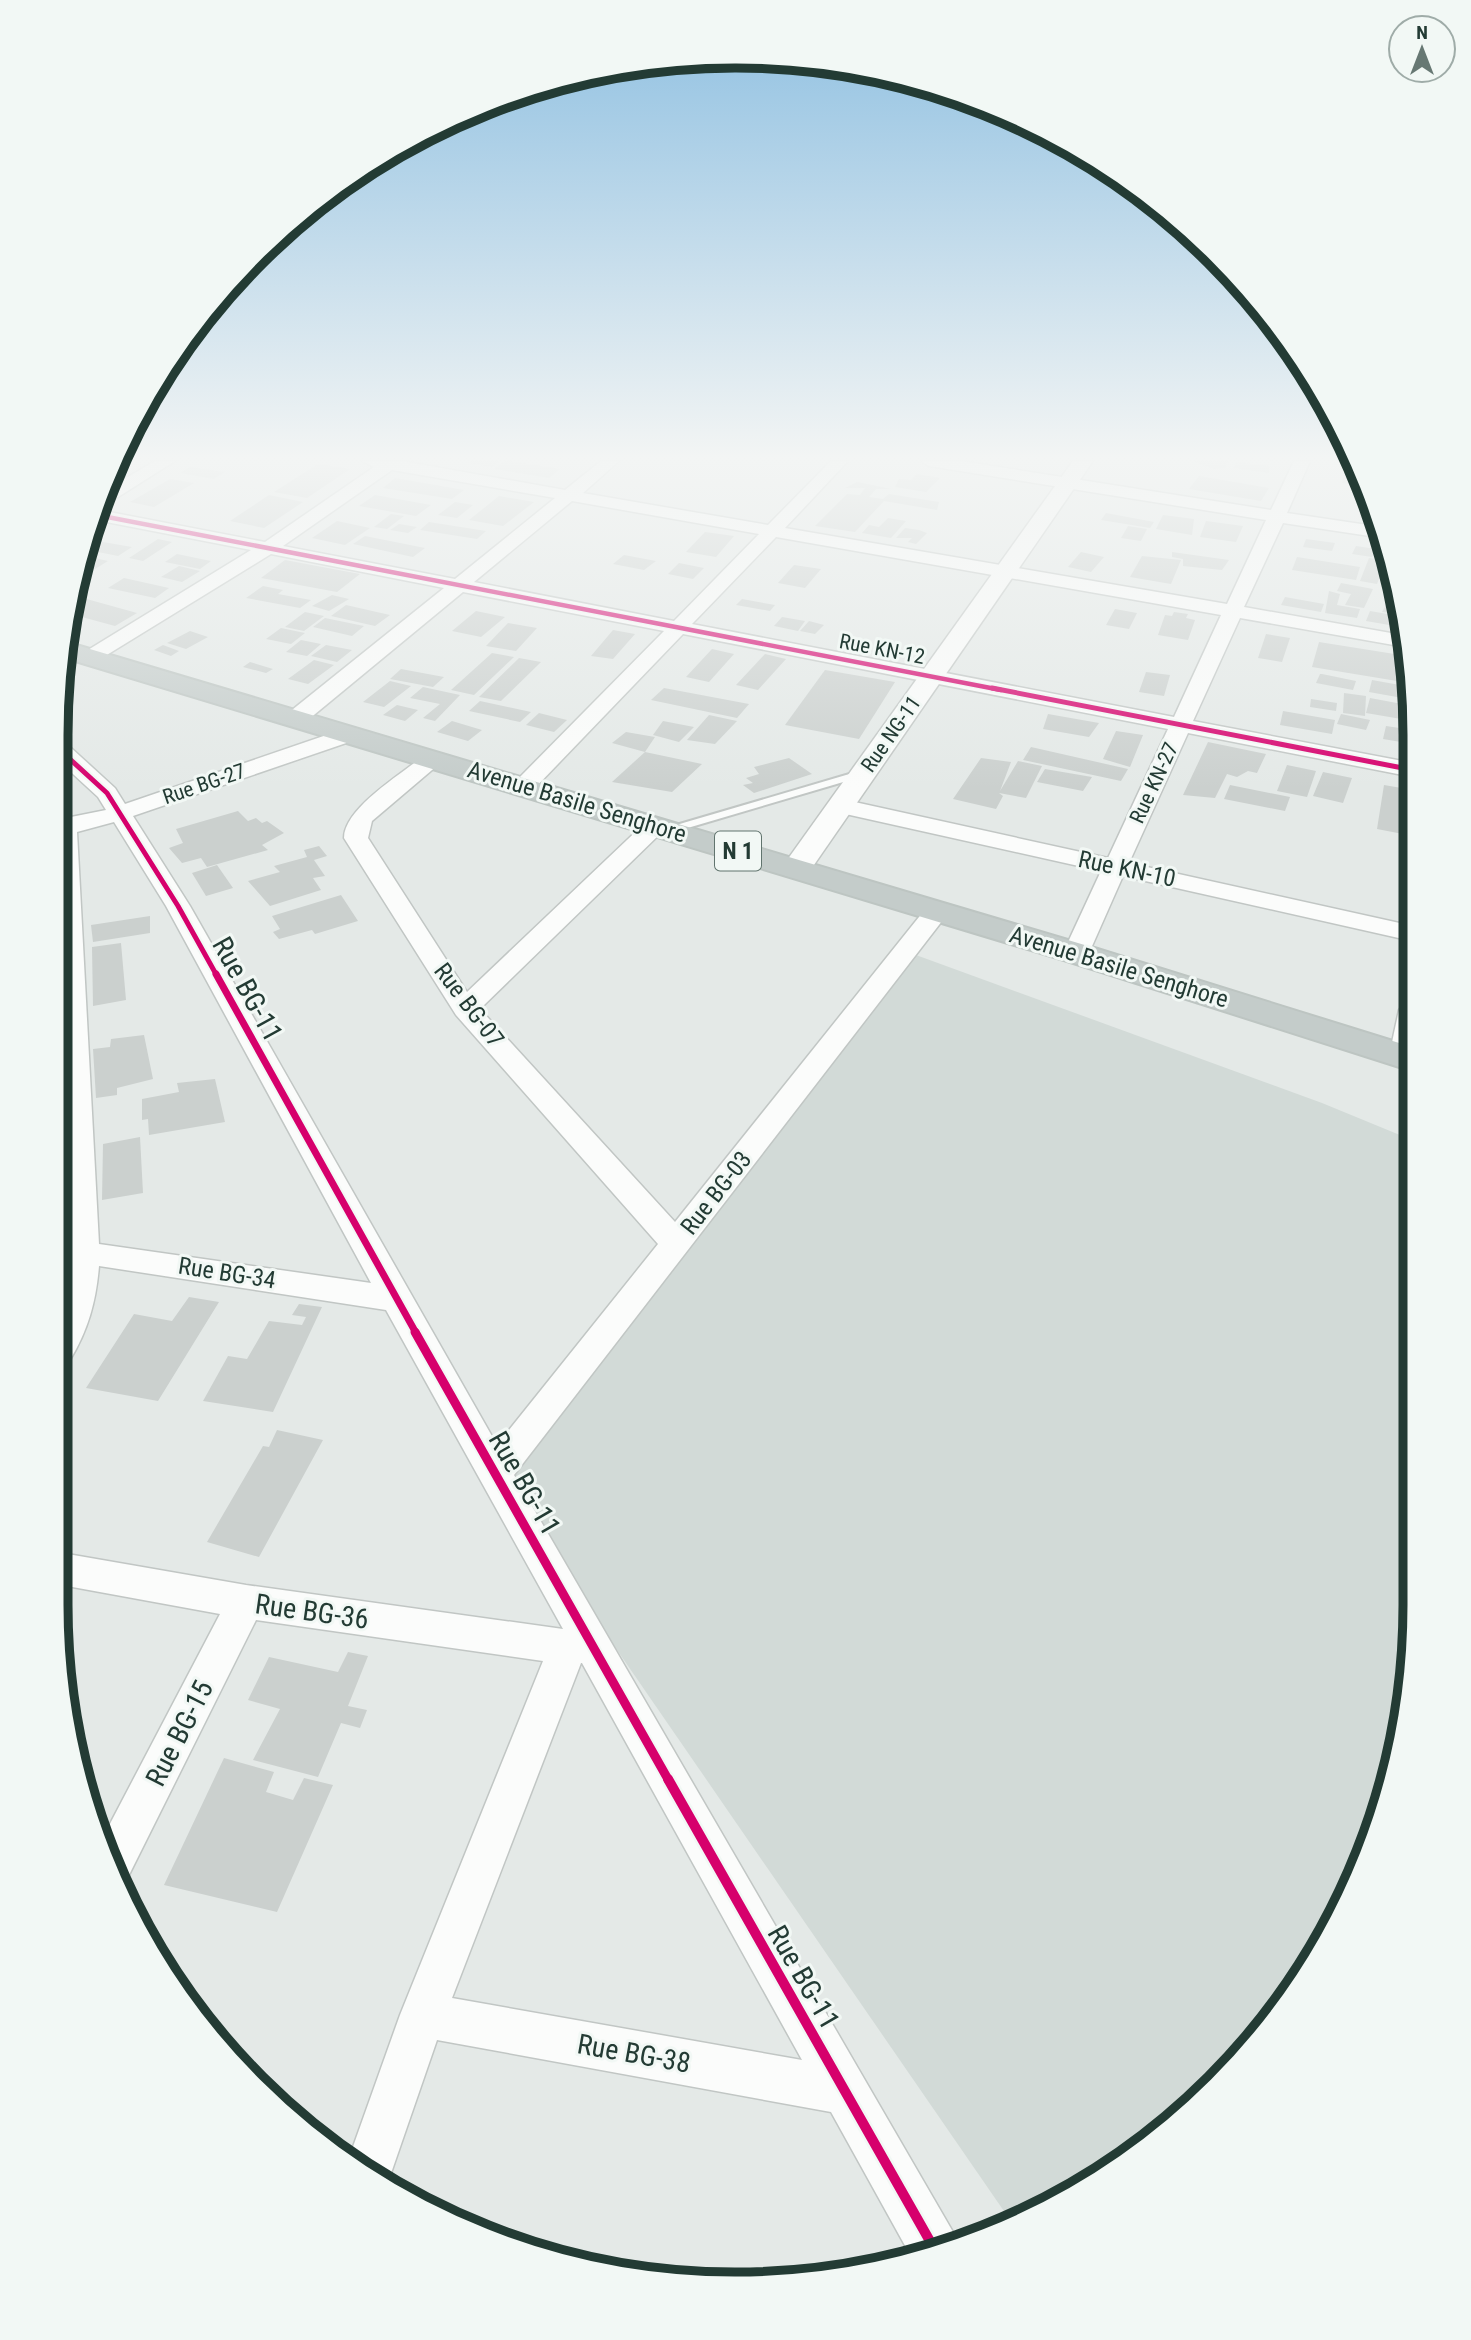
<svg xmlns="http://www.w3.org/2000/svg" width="1471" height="2340" font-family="'Roboto Condensed',sans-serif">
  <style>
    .built { fill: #d2dad7 }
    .building { fill: #cbd0ce }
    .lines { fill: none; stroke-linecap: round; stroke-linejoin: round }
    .service-casing { stroke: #c1c6c4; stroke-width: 4 }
    .minor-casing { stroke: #c1c6c4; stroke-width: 3 }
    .tertiary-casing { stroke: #c1c6c4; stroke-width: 3 }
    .trunk-casing { stroke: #bdc5c2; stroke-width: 4 }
    .service { fill: #fbfcfb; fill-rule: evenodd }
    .minor { fill: #fbfcfb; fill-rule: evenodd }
    .tertiary { fill: #fbfcfb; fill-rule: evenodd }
    .trunk { fill: #c4ccca; fill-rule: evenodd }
    .cycleway-far4-casing { stroke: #f2f8f5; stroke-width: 7 }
    .cycleway-far3-casing { stroke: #f2f8f5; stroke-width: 9 }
    .cycleway-far2-casing { stroke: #f2f8f5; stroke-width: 11 }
    .cycleway-far1-casing { stroke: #f2f8f5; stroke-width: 13 }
    .cycleway-casing { stroke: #f2f8f5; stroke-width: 15 }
    .cycleway-far4 { stroke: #d6006c; stroke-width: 4.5 }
    .cycleway-far3 { stroke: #d6006c; stroke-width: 5 }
    .cycleway-far2 { stroke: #d6006c; stroke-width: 7 }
    .cycleway-far1 { stroke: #d6006c; stroke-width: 9 }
    .cycleway { stroke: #d6006c; stroke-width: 10 }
    .labels { text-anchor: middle; stroke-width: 6; stroke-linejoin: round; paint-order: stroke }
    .far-street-label { font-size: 21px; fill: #233b34; stroke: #f2f8f5 }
    .shield { fill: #f2f8f5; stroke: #61746e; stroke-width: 2 }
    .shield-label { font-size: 23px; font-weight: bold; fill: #233b34 }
    .street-label { font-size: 24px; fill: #233b34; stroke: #f2f8f5 }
    .near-street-label { font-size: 28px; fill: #233b34; stroke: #f2f8f5 }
    .rim { fill: none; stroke: #233b34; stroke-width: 9 }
  </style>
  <rect width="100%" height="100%" fill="#e4e9e7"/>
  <!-- built -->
  <polygon class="built" points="905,951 1322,1103 1412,1140 1409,1693 1363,1864 1274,2018 1113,2169 1008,2217 495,1473"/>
  <!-- building -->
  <g class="building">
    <polygon points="470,461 499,461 493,467 468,463"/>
    <polygon points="504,461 511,461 560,469 549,478 494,469"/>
    <polygon points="1192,461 1228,461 1225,468 1214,469"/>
    <polygon points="1236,462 1269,466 1269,473 1234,468"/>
    <polygon points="318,464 350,469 307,498 274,492"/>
    <polygon points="190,467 225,472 214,479 180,473"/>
    <polygon points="1345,473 1360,476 1365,486 1342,483"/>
    <polygon points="917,474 940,478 926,492 895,487 899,479 911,480"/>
    <polygon points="1199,476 1269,488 1261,501 1189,489"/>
    <polygon points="395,478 464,490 452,499 383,488"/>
    <polygon points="170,479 194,483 154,507 130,502"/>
    <polygon points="857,482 891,489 876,489 869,497 883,499 889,494 939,502 937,510 884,501 855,532 815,526 847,494 860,495 865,488 845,488"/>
    <polygon points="269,495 303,502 264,528 230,521"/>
    <polygon points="375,495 431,505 416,516 359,506"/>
    <polygon points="499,496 534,502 503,526 469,520"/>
    <polygon points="455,502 473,505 457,518 438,515"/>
    <polygon points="1106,513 1154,522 1150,528 1101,520"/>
    <polygon points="391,514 404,516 387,529 374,527"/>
    <polygon points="1163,515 1194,519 1192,535 1156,529"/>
    <polygon points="888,518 906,521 891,538 862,533 869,525 879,527"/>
    <polygon points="337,521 370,528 345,545 312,538"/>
    <polygon points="1206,521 1243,526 1236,542 1200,537"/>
    <polygon points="429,522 486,531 477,539 420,530"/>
    <polygon points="399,524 417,527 408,533 390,530"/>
    <polygon points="1128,526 1147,529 1141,541 1121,538"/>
    <polygon points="905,528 919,530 927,533 916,544 908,542 912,538 896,538"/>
    <polygon points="705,532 734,536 716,557 686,552"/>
    <polygon points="365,536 425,548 413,557 353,544"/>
    <polygon points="158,539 172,542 143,561 129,558"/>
    <polygon points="1306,539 1335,543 1332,551 1303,547"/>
    <polygon points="97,541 132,547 118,556 88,550"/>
    <polygon points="1356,546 1376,549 1372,557 1352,554"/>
    <polygon points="1081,552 1104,557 1091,572 1068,567"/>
    <polygon points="1172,552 1229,560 1222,570 1183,566 1183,559 1172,557"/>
    <polygon points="177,554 211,561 200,569 165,562"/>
    <polygon points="624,555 656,561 644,570 613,564"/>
    <polygon points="86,556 108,561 95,569 83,567"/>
    <polygon points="1142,556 1181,560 1171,584 1130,577"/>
    <polygon points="1297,557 1360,567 1356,580 1292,570"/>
    <polygon points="1369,558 1386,561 1377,584 1360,581"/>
    <polygon points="285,560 360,574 337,592 261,578"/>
    <polygon points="679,563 704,568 693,579 668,574"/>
    <polygon points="794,565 821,569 805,588 778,583"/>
    <polygon points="179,566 200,571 182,582 161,577"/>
    <polygon points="124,578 169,588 155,598 108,588"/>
    <polygon points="1341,583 1373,589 1364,608 1345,605 1351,594 1337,591"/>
    <polygon points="263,586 283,590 278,594 311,600 300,608 246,598"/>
    <polygon points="1329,591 1340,594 1337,605 1360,609 1357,618 1325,613"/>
    <polygon points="332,595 349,599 329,611 312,606"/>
    <polygon points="1285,597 1324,604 1321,612 1281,605"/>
    <polygon points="83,598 137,613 115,626 71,614 74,603"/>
    <polygon points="742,599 775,605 770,611 736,605"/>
    <polygon points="1387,603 1396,604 1398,614 1382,612"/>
    <polygon points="346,605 390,615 375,626 331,616"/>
    <polygon points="1115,609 1137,613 1129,629 1106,625"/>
    <polygon points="476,611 505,617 481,637 452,631"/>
    <polygon points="1370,611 1399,616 1401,627 1366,621"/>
    <polygon points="305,612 324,616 304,631 285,627"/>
    <polygon points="1174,612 1188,614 1186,618 1195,620 1188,640 1158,635 1165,615 1172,616"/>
    <polygon points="782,617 805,621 798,631 774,626"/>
    <polygon points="325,618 364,626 352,636 313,627"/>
    <polygon points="809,621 824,625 815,634 800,631"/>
    <polygon points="508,623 537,628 516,651 486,646"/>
    <polygon points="281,628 305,633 291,644 266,639"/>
    <polygon points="613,630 635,634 613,659 591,656"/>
    <polygon points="190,631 208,637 186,649 167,643"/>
    <polygon points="1266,634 1290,638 1282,662 1258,658"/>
    <polygon points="301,640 321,644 307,656 286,652"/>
    <polygon points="1319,642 1407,656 1409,683 1312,667"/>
    <polygon points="163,645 179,651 171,656 154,650"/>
    <polygon points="326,645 352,650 337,662 311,656"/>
    <polygon points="712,649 734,654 709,682 686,677"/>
    <polygon points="492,653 514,657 474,695 451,690"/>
    <polygon points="765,654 786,659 758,690 736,685"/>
    <polygon points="519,658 541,662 501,701 479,697"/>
    <polygon points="314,660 334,665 308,684 288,679"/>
    <polygon points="250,662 273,669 266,673 243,667"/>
    <polygon points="401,669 444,677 433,687 390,679"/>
    <polygon points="825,670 895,682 859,739 785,725"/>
    <polygon points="1146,672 1170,675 1164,696 1139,692"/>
    <polygon points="1320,674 1322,674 1356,681 1353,690 1316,683"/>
    <polygon points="1372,680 1411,687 1408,699 1369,692"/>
    <polygon points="390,681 411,686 384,707 363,702"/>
    <polygon points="423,687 460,695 435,721 423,718 440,704 410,698"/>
    <polygon points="664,688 749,704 737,718 651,700"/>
    <polygon points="1344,693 1366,696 1365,716 1343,713"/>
    <polygon points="1370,698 1413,706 1413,721 1366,713"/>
    <polygon points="1311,699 1337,703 1336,711 1310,707"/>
    <polygon points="480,701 531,712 520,722 469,711"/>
    <polygon points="397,705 418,710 405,721 383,715"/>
    <polygon points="1283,711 1335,720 1332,734 1280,725"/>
    <polygon points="539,713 567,720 554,732 526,725"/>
    <polygon points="1048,714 1099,723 1089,737 1043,729"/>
    <polygon points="1341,714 1370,720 1366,730 1337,724"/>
    <polygon points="709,715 737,721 715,744 687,740"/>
    <polygon points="452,721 482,730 468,741 437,732"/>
    <polygon points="663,721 694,727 679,742 653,735"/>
    <polygon points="1386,726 1413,730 1413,744 1383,739"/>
    <polygon points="1116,731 1143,735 1130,767 1103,759"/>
    <polygon points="626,732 655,737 645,752 612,743"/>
    <polygon points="1208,742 1266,754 1257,773 1248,771 1237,777 1227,774 1215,798 1183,795"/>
    <polygon points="1031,747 1128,769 1121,781 1023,760"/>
    <polygon points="645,752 702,764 672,792 612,782"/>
    <polygon points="789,758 812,774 754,793 743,785 753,783 746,778 759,774 754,767"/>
    <polygon points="981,758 1011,762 1000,791 1018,761 1042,766 1026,798 999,793 1003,796 996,809 953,799"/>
    <polygon points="1287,765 1316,771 1307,797 1277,791"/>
    <polygon points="1045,769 1092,777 1083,791 1037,782"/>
    <polygon points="1323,772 1352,778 1343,803 1313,796"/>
    <polygon points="1230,785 1290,797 1285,811 1224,799"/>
    <polygon points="1384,785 1413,790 1408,835 1377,829"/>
    <polygon points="238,811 248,821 256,818 262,823 267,821 284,833 262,845 268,850 207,867 201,858 182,863 169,848 183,843 176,829"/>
    <polygon points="319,846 327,856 314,860 325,876 313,878 321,890 270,906 248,881 280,872 274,866 307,857 304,850"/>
    <polygon points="217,865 233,888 206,896 192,873"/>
    <polygon points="341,895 358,921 315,934 312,930 279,939 273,932 280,929 272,916"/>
    <polygon points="150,916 150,933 93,942 91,925"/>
    <polygon points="121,943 126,1000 93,1006 92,947"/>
    <polygon points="144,1035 153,1079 117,1088 117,1095 96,1098 93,1049 110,1047 111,1039"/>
    <polygon points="215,1079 225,1122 149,1135 148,1119 142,1120 142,1099 179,1092 177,1083"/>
    <polygon points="140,1137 143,1193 102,1200 103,1144"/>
    <polygon points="189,1297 219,1302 158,1401 86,1388 134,1314 172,1321"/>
    <polygon points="299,1304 322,1307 273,1412 203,1401 228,1356 247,1359 269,1321 302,1325 306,1317 292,1315"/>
    <polygon points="277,1430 323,1440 259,1557 207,1542 263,1446 269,1447"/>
    <polygon points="348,1652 368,1656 348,1706 367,1710 360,1728 341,1723 318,1777 253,1760 280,1709 248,1700 269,1657 338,1672"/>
    <polygon points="224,1758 274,1772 266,1792 293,1800 304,1778 333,1785 277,1912 164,1885"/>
  </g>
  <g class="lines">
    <defs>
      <polygon id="service" points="863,770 868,773 867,775 674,832 666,832 664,830 666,828"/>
      <g id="minor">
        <polygon points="155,461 175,461 107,504 100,505 104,491"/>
        <path d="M362 461H402L565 490 601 461H619L583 493 768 525 831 461H848L785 528 1227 604 1266 520 929 466 921 461H961L1271 510 1294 461H1310L1287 513 1381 527 1383 538 1283 523 1244 607 1402 635 1405 647 1240 618 1193 721 1413 763V777L1188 733 1129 863 1413 926 1412 941 1123 876 1089 953 1085 958H1067L1063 953 1101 871 841 813 833 811 829 806 833 801 841 799 1108 858 1168 729 683 634 532 791H516L513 786 516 781 664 631 463 592 303 724H287L284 719 287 714 444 588 271 554 97 661H83L80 657 83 653 251 550 96 520 99 510 265 542 374 467ZM392 470 555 498 455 579 283 546ZM572 501 759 534 674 621 474 582ZM776 537 1221 615 1174 717 692 624Z"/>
        <path d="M347 728 358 735 355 740 133 816 190 906 497 1445 658 1244 456 1015 344 838C344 808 403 773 426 754L434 752 445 759 372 821 368 838 467 992 647 821H663L667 826 663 831 480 1009 675 1222 927 907H945L949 912 514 1475 953 2232 956 2241 913 2260 831 2112 437 2040 389 2179 349 2158 400 2015 543 1661 256 1620 127 1879 121 1881 101 1841 220 1614 56 1584V1552L246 1585 563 1629 386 1310 99 1266C96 1302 88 1330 70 1360L57 1364 58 1319 67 1262 58 1260V1238L68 1239 60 1005 61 819 106 810 98 797 61 763V744L69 746 115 788 125 804ZM114 822 166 906 371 1283 99 1244 77 832ZM581 1663H582L802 2060 452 1998Z"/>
        <polygon points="1412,1002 1412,1063 1403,1065 1393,1062 1389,1056 1399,1010 1403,1004"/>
      </g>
      <polygon id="tertiary" points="1073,461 1093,461 807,875 796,878 785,875 781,869 785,863"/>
      <polygon id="trunk" points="63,641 1088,946 1412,1047 1412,1071 1064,960 62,657"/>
    </defs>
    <!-- service casing -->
    <use href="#service" class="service-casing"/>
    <!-- minor casing -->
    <use href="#minor" class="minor-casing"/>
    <!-- tertiary casing -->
    <use href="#tertiary" class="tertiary-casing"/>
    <!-- trunk casing -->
    <use href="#trunk" class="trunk-casing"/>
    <!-- service -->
    <use href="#service" class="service"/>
    <!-- minor -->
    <use href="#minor" class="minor"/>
    <!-- tertiary -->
    <use href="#tertiary" class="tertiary"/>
    <!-- trunk -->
    <use href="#trunk" class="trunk"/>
    <defs>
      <polyline id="cycleway-far4" points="97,515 1001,690"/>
      <g id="cycleway-far3">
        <polyline points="992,688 1413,770"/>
        <polyline points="61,751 107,793 178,906 217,976"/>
      </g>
      <polyline id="cycleway-far2" points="216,974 416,1333"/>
      <polyline id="cycleway-far1" points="415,1332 669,1781"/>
      <polyline id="cycleway" points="668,1779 935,2250"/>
    </defs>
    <!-- cycleway-far4 casing -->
    <use href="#cycleway-far4" class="cycleway-far4-casing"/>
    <!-- cycleway-far3 casing -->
    <use href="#cycleway-far3" class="cycleway-far3-casing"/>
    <!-- cycleway-far2 casing -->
    <use href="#cycleway-far2" class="cycleway-far2-casing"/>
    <!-- cycleway-far1 casing -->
    <use href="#cycleway-far1" class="cycleway-far1-casing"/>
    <!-- cycleway casing -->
    <use href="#cycleway" class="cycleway-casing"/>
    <!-- cycleway-far4 -->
    <use href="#cycleway-far4" class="cycleway-far4"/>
    <!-- cycleway-far3 -->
    <use href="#cycleway-far3" class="cycleway-far3"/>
    <!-- cycleway-far2 -->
    <use href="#cycleway-far2" class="cycleway-far2"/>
    <!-- cycleway-far1 -->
    <use href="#cycleway-far1" class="cycleway-far1"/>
    <!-- cycleway -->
    <use href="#cycleway" class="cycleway"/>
  </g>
  <!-- sky -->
  <linearGradient id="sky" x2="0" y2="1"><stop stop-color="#8dbfe1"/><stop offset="0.58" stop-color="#f3f5f4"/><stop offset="1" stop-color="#f3f5f4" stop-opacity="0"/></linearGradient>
  <rect width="1471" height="789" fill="url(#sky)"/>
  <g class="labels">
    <!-- far-street labels -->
    <g class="far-street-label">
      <text transform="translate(882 649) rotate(11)" y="7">Rue KN-12</text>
      <text transform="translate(891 734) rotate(-55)" y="7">Rue NG-11</text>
      <text transform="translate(1154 783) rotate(-65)" y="7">Rue KN-27</text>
      <text transform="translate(204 784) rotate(-19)" y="7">Rue BG-27</text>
    </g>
    <!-- shield labels -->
    <rect class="shield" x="715" y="831.5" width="46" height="39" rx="5"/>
    <g class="shield-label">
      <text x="738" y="859">N 1</text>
    </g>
    <!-- street labels -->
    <g class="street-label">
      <text transform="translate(577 802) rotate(17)" y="8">Avenue Basile Senghore</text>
      <text transform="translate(1127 869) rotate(12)" y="8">Rue KN-10</text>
      <text transform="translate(1119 967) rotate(17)" y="8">Avenue Basile Senghore</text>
      <text transform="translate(469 1005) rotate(53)" y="8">Rue BG-07</text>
      <text transform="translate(716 1193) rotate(-52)" y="8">Rue BG-03</text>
      <text transform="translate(227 1273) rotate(9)" y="8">Rue BG-34</text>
    </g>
    <!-- near-street labels -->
    <g class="near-street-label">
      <text transform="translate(248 989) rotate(61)" y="10">Rue BG-11</text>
      <text transform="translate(525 1483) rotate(60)" y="10">Rue BG-11</text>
      <text transform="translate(312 1611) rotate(8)" y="10">Rue BG-36</text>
      <text transform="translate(179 1733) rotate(-63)" y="10">Rue BG-15</text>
      <text transform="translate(804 1977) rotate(60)" y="10">Rue BG-11</text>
      <text transform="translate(634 2053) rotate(10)" y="10">Rue BG-38</text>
    </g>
  </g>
  <!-- crop -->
  <path d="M0 0H1471V2340H0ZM735 68H736A667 667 0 0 1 1403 735V1605A667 667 0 0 1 736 2272H735A667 667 0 0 1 68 1605V735A667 667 0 0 1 735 68Z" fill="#f2f8f5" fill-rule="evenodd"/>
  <path class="rim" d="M735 68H736A667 667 0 0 1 1403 735V1605A667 667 0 0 1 736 2272H735A667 667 0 0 1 68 1605V735A667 667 0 0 1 735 68Z"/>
  <!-- north arrow -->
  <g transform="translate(1422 49)"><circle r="33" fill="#f2f8f5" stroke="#9faca8" stroke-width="2"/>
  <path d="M0-5L12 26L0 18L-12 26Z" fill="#677873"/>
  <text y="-10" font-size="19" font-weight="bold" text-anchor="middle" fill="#233b34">N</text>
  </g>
</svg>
